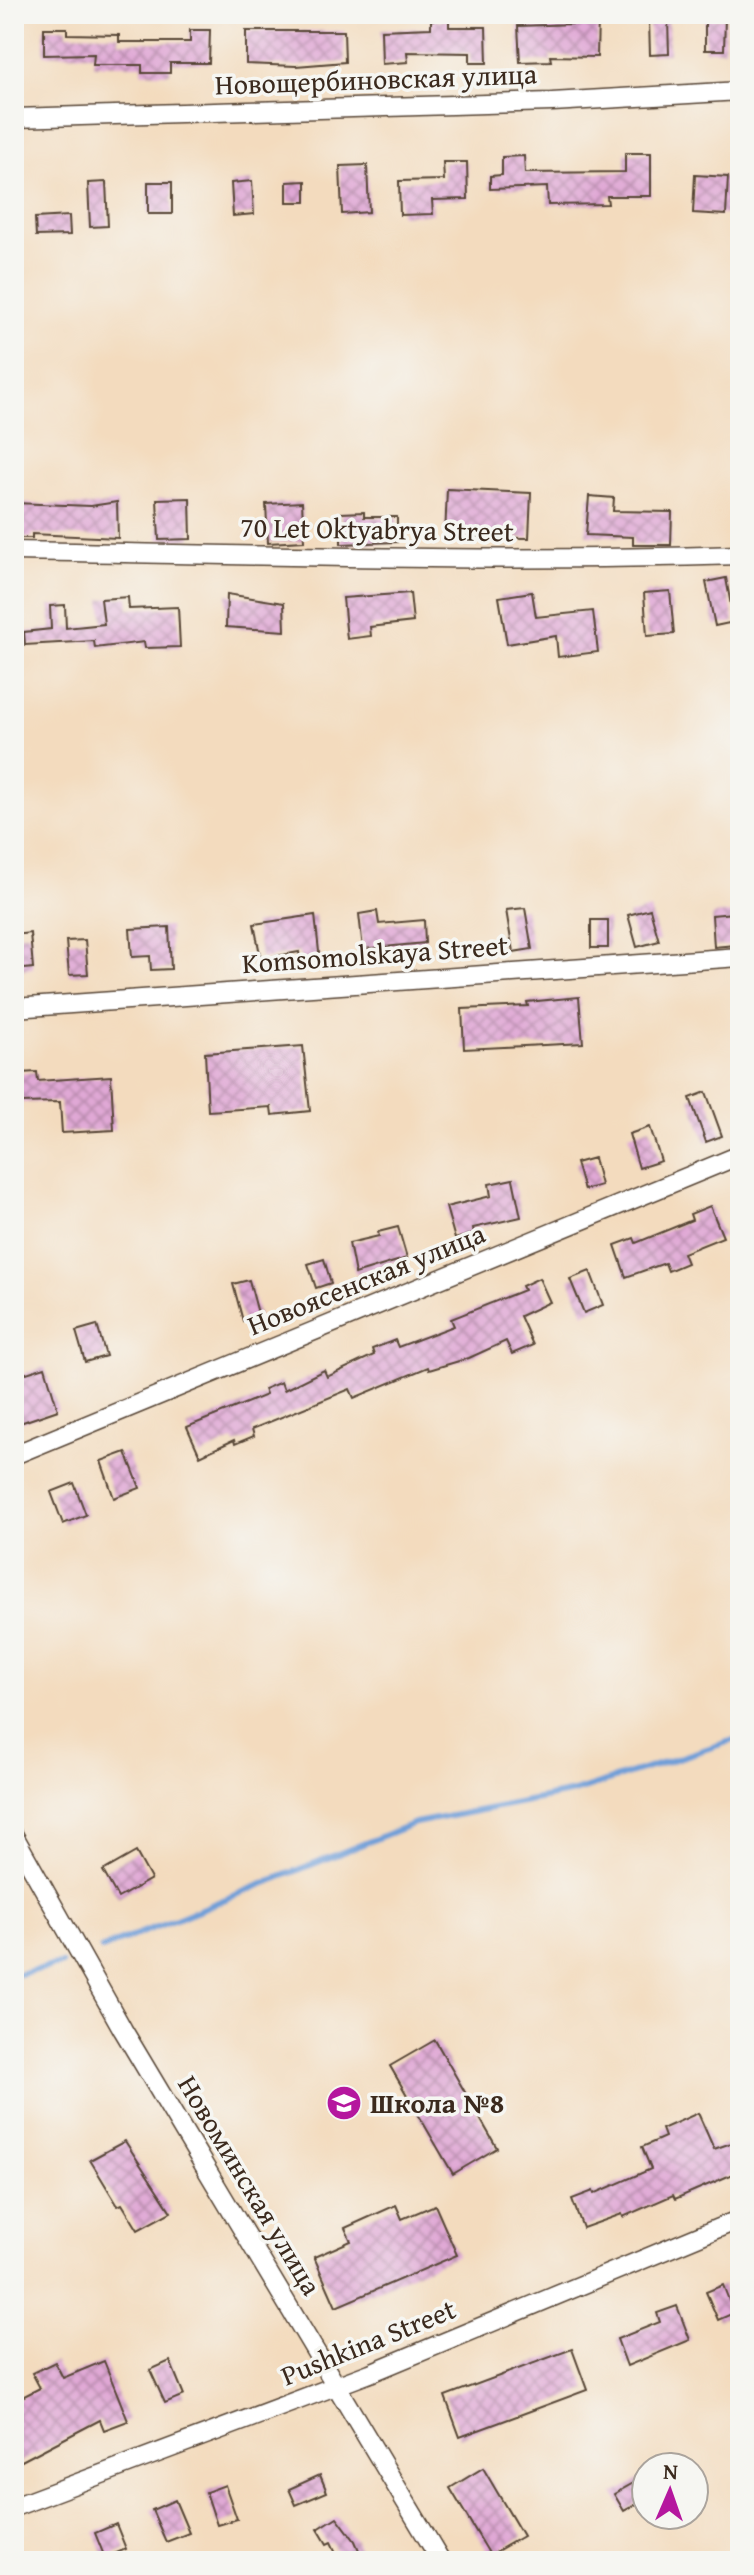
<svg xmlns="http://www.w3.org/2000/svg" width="754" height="2575" font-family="'Gentium Book Plus',serif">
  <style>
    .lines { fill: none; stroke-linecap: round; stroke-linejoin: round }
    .stream { stroke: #6f9fd8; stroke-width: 6 }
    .building { fill: url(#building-cross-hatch) }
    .street-casing { stroke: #574536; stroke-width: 21 }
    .street { stroke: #fff; stroke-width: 18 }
    .labels { text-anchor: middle; stroke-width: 7; stroke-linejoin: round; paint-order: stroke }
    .street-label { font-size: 28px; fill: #3b2a1e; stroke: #f6f6f2 }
    .poi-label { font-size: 28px; font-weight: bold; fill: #3b2a1e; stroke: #f6f6f2; text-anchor: start }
  </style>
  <defs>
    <pattern id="building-cross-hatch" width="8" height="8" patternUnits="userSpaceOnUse" patternTransform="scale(2)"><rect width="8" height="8" fill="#e0a8d5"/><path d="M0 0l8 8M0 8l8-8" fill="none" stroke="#b789ac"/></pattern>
  </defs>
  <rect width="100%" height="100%" fill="#f6f6f2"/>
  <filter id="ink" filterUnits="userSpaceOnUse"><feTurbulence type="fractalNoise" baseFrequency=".0125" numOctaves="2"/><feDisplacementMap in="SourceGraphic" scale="16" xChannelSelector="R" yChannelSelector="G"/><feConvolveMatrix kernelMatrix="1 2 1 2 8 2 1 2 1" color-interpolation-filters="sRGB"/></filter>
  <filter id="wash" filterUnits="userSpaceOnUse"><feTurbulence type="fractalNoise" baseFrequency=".006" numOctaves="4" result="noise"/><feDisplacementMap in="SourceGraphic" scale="32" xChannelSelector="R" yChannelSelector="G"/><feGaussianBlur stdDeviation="1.8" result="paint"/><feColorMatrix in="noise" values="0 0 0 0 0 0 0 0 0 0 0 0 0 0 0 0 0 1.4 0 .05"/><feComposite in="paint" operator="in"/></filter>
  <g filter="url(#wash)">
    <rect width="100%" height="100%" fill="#f3dbbe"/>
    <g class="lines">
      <!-- stream -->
      <g class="stream">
        <polyline points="101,1949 415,1823 574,1792 740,1738"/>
        <polyline points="14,1975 62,1964"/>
      </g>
    </g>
    <g id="blocks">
      <!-- building -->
      <g class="building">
        <polygon points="575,18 598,18 597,57 550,56 551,61 520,62 518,26 575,24"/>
        <polygon points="705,18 725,18 724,50 705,50"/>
        <polygon points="431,20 449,20 449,27 486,27 487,63 470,63 470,53 407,52 408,62 382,64 381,30 431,28"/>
        <polygon points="649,20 668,20 669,54 650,55"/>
        <polygon points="44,28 67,28 67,34 119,35 119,42 190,42 190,30 210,30 209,63 170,63 170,73 142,73 142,65 93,65 94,54 44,55"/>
        <polygon points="246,31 344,31 345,62 296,66 246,64"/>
        <polygon points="625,153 651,153 651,196 607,196 608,204 548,205 547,187 490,189 490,176 502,175 502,157 524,156 525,173 625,172"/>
        <polygon points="443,162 467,162 468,199 432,200 433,214 400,215 399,181 444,180"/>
        <polygon points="367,165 369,212 342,214 340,166"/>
        <polygon points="695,175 728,177 726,215 693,213"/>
        <polygon points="252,181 254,214 233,216 231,183"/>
        <polygon points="306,181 306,202 287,202 287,182"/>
        <polygon points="106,182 108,226 90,227 88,183"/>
        <rect x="148" y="182" width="24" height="32"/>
        <polygon points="69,216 70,235 36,236 35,218"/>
        <polygon points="447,489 531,493 529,538 445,537"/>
        <polygon points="589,496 614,498 613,511 672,512 671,545 633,545 633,537 586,535"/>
        <polygon points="190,498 191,539 159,540 157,499"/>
        <polygon points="117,502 118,538 32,534 32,538 14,538 14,503 91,506"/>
        <polygon points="302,502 304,541 268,543 266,504"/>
        <polygon points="364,512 364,517 397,517 397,542 341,544 341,513"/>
        <polygon points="726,578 734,622 715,626 706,582"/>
        <polygon points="670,591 674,634 647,636 644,593"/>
        <polygon points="532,592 536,617 593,611 598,652 558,657 556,636 507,644 499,597"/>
        <polygon points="410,593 413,622 370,627 371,636 347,639 343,598"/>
        <polygon points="227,594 284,603 285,631 226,627"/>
        <polygon points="128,597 129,609 178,607 180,647 145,648 144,642 95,648 94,641 25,645 24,632 51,629 50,606 65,605 66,628 104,624 101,599"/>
        <polygon points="525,908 532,949 513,952 506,910"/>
        <polygon points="650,909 659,941 637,947 628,915"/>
        <polygon points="377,911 379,924 424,920 425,943 363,949 359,914"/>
        <polygon points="733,913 735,945 714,947 712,915"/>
        <polygon points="315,915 320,961 301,963 299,952 261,959 254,924"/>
        <rect x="591" y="920" width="17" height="28"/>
        <polygon points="169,927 171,969 151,970 150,956 132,957 130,929"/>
        <polygon points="30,933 33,968 14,970 14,935"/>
        <polygon points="85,940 88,974 69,975 66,941"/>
        <polygon points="579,997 583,1043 464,1049 462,1009 528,1006 527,1002"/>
        <polygon points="303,1046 310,1111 272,1115 271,1107 208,1111 205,1053"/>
        <polygon points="37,1072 38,1081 111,1076 114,1130 62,1133 60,1102 21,1103 20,1073"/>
        <polygon points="706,1092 722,1136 706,1142 690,1098"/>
        <polygon points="650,1127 661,1161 639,1168 629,1134"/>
        <polygon points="594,1158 601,1185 584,1190 576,1163"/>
        <polygon points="513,1179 521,1217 473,1228 474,1234 455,1239 446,1207 491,1196 489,1184"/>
        <polygon points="710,1206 723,1237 683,1253 687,1263 668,1271 665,1263 626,1277 615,1245 634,1238 636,1243 692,1220 690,1214"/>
        <polygon points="398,1227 407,1258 355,1274 349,1243 379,1236 378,1232"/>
        <polygon points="324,1259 331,1283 316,1288 308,1264"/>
        <polygon points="590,1271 603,1305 584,1313 570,1279"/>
        <polygon points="539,1278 550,1302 520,1316 533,1345 512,1354 506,1341 469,1358 429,1370 428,1367 354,1398 350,1389 252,1429 254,1436 235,1444 234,1440 200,1456 187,1427 266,1395 264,1389 281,1382 284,1390 324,1370 327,1377 374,1355 372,1349 395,1340 398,1347 454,1326 451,1319 524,1290 522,1286"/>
        <polygon points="249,1280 259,1317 243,1321 233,1284"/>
        <polygon points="97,1325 106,1356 85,1362 76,1331"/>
        <polygon points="45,1367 58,1410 14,1425 14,1377"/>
        <polygon points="126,1452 140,1488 114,1498 101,1461"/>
        <polygon points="74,1483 86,1515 63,1524 51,1492"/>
        <polygon points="136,1852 151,1879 118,1898 103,1871"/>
        <polygon points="435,2040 497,2148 453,2174 390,2066"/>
        <polygon points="698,2113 714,2149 740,2140 740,2171 675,2199 673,2195 623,2217 622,2214 583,2228 572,2199 593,2191 594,2194 651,2169 642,2147 665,2137 662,2129"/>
        <polygon points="125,2141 171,2212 138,2230 122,2204 118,2206 90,2160"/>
        <polygon points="396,2205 402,2219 435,2205 457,2255 336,2307 314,2257 351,2241 345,2228"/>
        <polygon points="723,2285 734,2313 718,2320 706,2292"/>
        <polygon points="677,2306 690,2340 627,2366 617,2339 660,2322 657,2313"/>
        <polygon points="572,2349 587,2390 460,2437 445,2396"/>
        <polygon points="104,2361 128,2421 104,2430 100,2420 14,2465 14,2401 40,2388 32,2373 55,2362 63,2378"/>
        <polygon points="170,2361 184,2395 165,2403 150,2370"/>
        <polygon points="483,2468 523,2536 490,2555 450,2488"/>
        <polygon points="320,2475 327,2492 296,2505 289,2489"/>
        <polygon points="646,2476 646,2499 624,2511 614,2494"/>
        <polygon points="225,2485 237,2519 217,2525 206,2492"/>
        <polygon points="175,2500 189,2533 166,2542 152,2510"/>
        <polygon points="337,2517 355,2541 362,2557 340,2561 331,2542 327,2544 318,2529"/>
        <polygon points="116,2524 126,2549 105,2558 95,2533"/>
      </g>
    </g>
  </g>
  <g filter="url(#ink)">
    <use href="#blocks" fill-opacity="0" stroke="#574536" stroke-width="2"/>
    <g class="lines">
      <defs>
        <g id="street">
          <polyline points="14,118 552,102 740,91"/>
          <path d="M14 551C256 555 498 563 740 555"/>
          <polyline points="14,1008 740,957"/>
          <polyline points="14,1455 740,1155"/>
          <polyline points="14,1836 123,2030 441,2561"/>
          <polyline points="14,2507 370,2373 740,2219"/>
        </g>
      </defs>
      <!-- street casing -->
      <use href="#street" class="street-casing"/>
      <!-- street -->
      <use href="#street" class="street"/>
    </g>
  </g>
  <!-- icons -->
  <defs>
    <symbol id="school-disc" viewBox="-11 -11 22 22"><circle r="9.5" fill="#b5179e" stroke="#f6f6f2"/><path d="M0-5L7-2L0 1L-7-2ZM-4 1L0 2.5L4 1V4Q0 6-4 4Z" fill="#fff"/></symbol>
  </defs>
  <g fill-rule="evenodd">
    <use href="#school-disc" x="324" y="2083" width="40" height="40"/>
  </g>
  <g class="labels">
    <!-- street labels -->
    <g class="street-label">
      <text transform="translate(376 79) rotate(-2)" y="10">Новощербиновская улица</text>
      <text transform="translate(377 529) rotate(1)" y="10">70 Let Oktyabrya Street</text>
      <text transform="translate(375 954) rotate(-4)" y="10">Komsomolskaya Street</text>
      <text transform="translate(366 1279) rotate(-22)" y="10">Новоясенская улица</text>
      <text transform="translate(250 2185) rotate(59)" y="10">Новоминская улица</text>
      <text transform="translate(368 2342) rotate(-22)" y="10">Pushkina Street</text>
    </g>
    <!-- poi labels -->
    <g class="poi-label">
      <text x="370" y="2113">Школа №8</text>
    </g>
  </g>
  <!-- margin -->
  <rect width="754" height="2575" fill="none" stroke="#f6f6f2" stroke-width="48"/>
  <!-- north arrow -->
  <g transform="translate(670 2491) rotate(2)"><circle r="38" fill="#f6f6f2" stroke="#aba49d" stroke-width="2"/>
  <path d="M0-6L14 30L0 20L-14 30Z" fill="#b5179e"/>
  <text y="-12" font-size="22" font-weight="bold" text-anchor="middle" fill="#3b2a1e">N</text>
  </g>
</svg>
